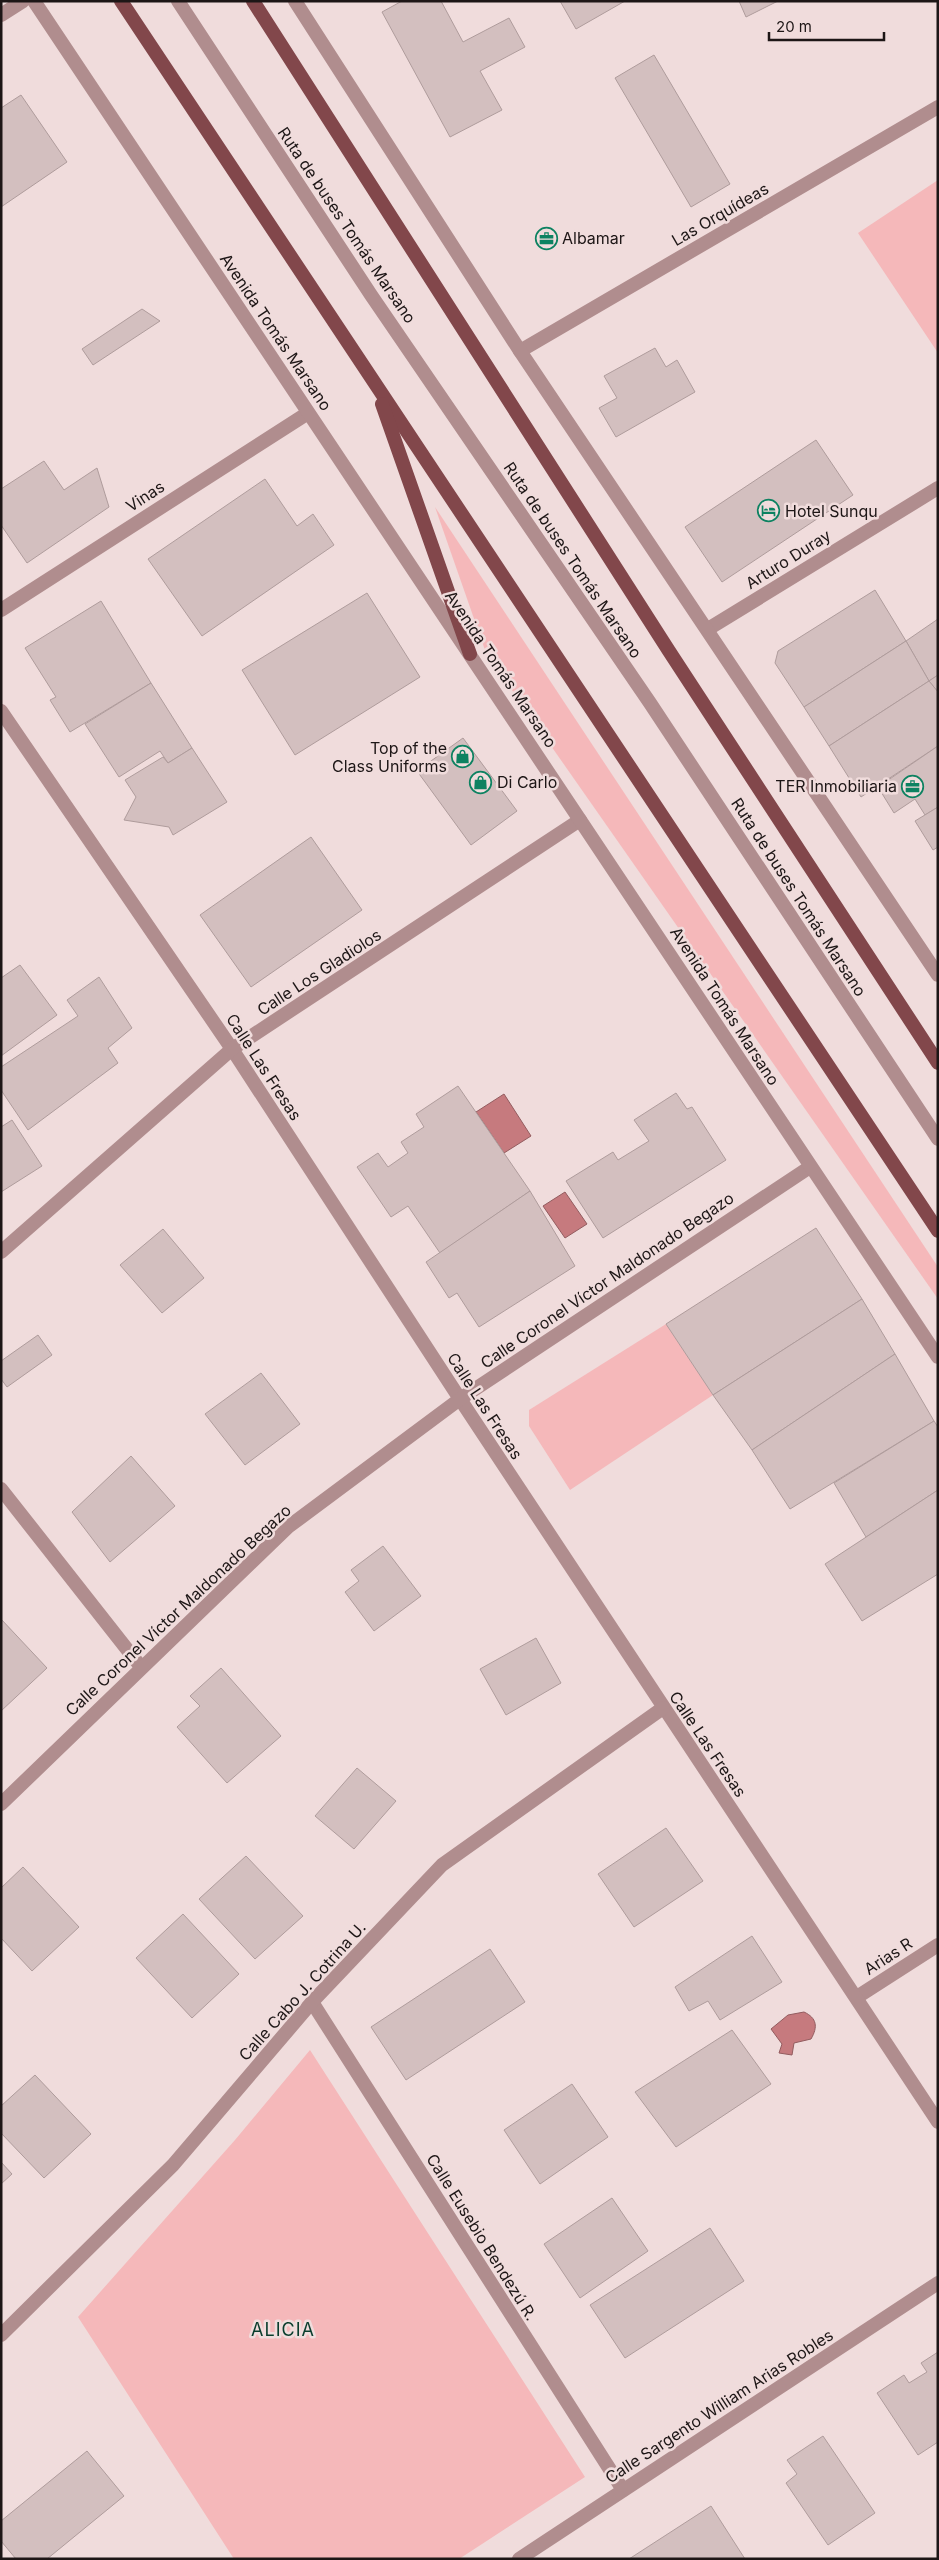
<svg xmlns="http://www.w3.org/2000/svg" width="939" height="2560" font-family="Inter,sans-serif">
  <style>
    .green { fill: #f5b8ba }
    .water { fill: #c67a7e; stroke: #935c5f }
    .building { fill: #d3bfbf; stroke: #af9c9c }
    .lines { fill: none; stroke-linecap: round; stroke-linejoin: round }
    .service { stroke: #b08d8e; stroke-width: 14 }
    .pedestrian { stroke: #b08d8e; stroke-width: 14 }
    .minor { stroke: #b08d8e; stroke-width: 14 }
    .tertiary { stroke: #b08d8e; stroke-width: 14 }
    .primary { stroke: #82474b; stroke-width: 14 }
    .labels { text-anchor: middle; stroke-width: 5; stroke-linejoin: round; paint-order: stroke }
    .street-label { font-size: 16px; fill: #1d1616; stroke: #f0dcdc }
    .poi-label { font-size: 16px; fill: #1d1616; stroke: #f0dcdc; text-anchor: start }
    .neighbourhood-label { font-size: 18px; letter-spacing: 1px; fill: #0a3d2d; stroke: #f0dcdc }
  </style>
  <rect width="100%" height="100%" fill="#f0dcdc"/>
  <!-- green -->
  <g class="green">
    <polygon points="938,180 938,353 858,233"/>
    <polygon points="435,507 938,1267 938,1299 486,653"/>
    <polygon points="666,1324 713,1395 570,1490 529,1426 529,1410"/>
    <polygon points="310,2050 585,2477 459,2559 234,2559 78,2317 235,2140"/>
  </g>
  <!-- water -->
  <g class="water">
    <polygon points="504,1094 531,1136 504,1153 476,1112"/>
    <polygon points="565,1192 587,1224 565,1238 543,1206"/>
    <path d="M804 2012C817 2018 818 2027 811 2039L794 2043 792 2055 779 2053 782 2044 771 2029 788 2015Z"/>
  </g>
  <!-- building -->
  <g class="building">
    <polygon points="402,1 441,1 463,42 509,18 525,47 480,71 502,110 450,137 382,12"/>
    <polygon points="560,1 625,1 576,29"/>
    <polygon points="739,1 778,1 746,17"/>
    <polygon points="654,55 730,184 691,207 615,78"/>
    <polygon points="21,95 67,162 1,207 1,108"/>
    <polygon points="142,309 160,321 93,365 82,349"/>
    <polygon points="655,348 666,367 677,360 695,392 616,437 599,408 617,398 604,376"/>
    <polygon points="816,440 853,495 722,582 685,527"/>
    <polygon points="44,461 64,490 97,468 109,507 27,563 1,525 1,489"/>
    <polygon points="265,479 297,526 313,514 334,545 202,636 148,559"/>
    <polygon points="875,590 906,641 804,707 775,663 778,651"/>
    <polygon points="367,593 420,677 295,755 242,670"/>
    <polygon points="101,601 151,683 70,732 50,700 56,697 25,648"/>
    <polygon points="938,619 938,675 929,681 906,641"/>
    <polygon points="906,641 929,681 829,746 804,707"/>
    <polygon points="938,675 938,692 929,681"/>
    <polygon points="929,681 938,692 938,746 861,797 829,746"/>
    <polygon points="151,683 192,748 168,763 160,751 119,777 85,724"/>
    <polygon points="463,738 517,811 471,845 417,771"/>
    <polygon points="938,746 938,807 925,815 915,799 894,813 878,787"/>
    <polygon points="192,748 227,802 173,835 169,827 124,820 136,797 125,780 163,757 168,763"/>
    <polygon points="938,807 938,847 933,850 915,821"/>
    <polygon points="311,837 362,910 251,987 200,915"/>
    <polygon points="20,965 57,1015 1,1056 1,978"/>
    <polygon points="99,977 132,1028 108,1048 118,1063 28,1130 1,1090 1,1067 78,1016 67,1000"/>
    <polygon points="458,1086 530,1191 440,1253 408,1206 391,1217 357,1167 378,1153 388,1167 408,1153 401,1142 424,1127 416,1114"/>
    <polygon points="676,1093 687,1109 692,1107 726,1160 603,1238 566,1181 613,1152 618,1160 649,1141 634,1120"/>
    <polygon points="12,1120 42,1166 1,1192 1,1127"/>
    <polygon points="530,1191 575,1266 479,1327 457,1293 449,1298 426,1262"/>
    <polygon points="816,1228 862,1299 713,1395 666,1324"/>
    <polygon points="163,1229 204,1278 162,1313 120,1265"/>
    <polygon points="862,1299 895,1354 752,1450 713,1395"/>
    <polygon points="38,1335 52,1355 7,1387 1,1379 1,1361"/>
    <polygon points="895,1354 934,1421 790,1509 752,1450"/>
    <polygon points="261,1373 300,1424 245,1465 205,1414"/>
    <polygon points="934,1421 938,1427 938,1490 866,1537 834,1483"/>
    <polygon points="131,1456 175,1506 110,1562 72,1512"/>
    <polygon points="938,1490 938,1574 862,1621 825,1564"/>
    <polygon points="383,1546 421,1596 374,1631 345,1592 359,1581 351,1570"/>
    <polygon points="1,1619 47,1668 1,1711"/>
    <polygon points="536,1638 561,1683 506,1715 480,1669"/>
    <polygon points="221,1668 281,1736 227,1783 177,1727 200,1706 190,1696"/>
    <polygon points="357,1768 396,1801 354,1849 315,1816"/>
    <polygon points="666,1828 703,1881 634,1927 598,1874"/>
    <polygon points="246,1856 303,1916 255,1959 199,1899"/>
    <polygon points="23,1867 79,1927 32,1971 1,1938 1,1888"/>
    <polygon points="183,1914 239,1974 192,2018 136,1958"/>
    <polygon points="752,1936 782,1982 720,2020 708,2001 689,2011 675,1987"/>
    <polygon points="490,1949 525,2002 406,2080 371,2027"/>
    <polygon points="732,2030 771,2084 676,2147 635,2092"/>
    <polygon points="35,2075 91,2134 44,2178 1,2133 1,2106"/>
    <polygon points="572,2084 608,2137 540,2184 504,2130"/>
    <polygon points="1,2162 12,2174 1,2184"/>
    <polygon points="612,2198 648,2251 580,2298 544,2244"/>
    <polygon points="710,2228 744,2281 625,2358 590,2305"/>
    <polygon points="938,2352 938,2442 918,2455 877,2393 904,2375 909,2383 927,2372 921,2363"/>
    <polygon points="823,2436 875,2513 828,2545 786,2483 797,2474 787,2460"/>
    <polygon points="87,2451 124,2496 47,2559 16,2559 1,2541 1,2521"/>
    <polygon points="711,2506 745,2559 629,2559"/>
  </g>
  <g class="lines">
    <!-- service -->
    <polyline class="service" points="178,1 371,295 650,703 938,1139"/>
    <!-- pedestrian -->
    <g class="pedestrian">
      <polyline points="1,610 308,413"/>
      <polyline points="857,1997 938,1945"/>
    </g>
    <!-- minor -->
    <g class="minor">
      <polyline points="1,15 23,1"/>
      <polyline points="520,351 938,107"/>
      <polyline points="708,629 938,488"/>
      <polyline points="1,711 232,1049 460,1399 938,2122"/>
      <polyline points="1,1252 232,1049 580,820"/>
      <polyline points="1,1489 141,1667"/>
      <polyline points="1,1804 288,1527 460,1399 810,1167"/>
      <polyline points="312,2002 623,2490"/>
      <polyline points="1,2335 173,2165 312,2002 442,1865 663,1708"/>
      <polyline points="519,2559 938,2283"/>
    </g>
    <!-- tertiary -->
    <g class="tertiary">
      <polyline points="34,1 938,1357"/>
      <polyline points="295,1 520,351 938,975"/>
    </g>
    <!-- primary -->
    <g class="primary">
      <polyline points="121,1 938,1231"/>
      <polyline points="253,1 669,651 938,1063"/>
      <polyline points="382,404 470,654"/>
    </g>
  </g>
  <!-- icons -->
  <defs>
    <symbol id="office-ring" viewBox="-11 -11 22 22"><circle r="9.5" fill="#f0dcdc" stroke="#0d8261" stroke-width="1.5"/><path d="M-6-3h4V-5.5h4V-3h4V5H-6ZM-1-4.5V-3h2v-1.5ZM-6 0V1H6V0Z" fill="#0d8261"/></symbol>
    <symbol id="hotel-ring" viewBox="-11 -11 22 22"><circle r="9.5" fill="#f0dcdc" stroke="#0d8261" stroke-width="1.5"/><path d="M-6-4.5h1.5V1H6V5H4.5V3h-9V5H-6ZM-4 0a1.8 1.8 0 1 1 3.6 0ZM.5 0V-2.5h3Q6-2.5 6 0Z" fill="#0d8261"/></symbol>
    <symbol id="shop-ring" viewBox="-11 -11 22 22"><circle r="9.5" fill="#f0dcdc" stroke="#0d8261" stroke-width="1.5"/><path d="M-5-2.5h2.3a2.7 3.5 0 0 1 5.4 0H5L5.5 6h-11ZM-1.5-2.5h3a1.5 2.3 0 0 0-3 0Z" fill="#0d8261"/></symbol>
  </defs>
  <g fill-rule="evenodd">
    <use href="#office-ring" x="534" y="226" width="25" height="25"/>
    <use href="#hotel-ring" x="756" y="498" width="25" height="25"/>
    <use href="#shop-ring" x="450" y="744" width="25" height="25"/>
    <use href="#shop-ring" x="468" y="770" width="25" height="25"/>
    <use href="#office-ring" x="900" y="774" width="25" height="25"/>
  </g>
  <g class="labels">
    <!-- street labels -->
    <g class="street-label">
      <text transform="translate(720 214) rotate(-30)" y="6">Las Orquídeas</text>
      <text transform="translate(347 225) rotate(56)" y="6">Ruta de buses Tomás Marsano</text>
      <text transform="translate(276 332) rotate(56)" y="6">Avenida Tomás Marsano</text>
      <text transform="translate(145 496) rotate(-33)" y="6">Vinas</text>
      <text transform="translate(788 559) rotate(-32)" y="6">Arturo Duray</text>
      <text transform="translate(573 560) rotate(56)" y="6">Ruta de buses Tomás Marsano</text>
      <text transform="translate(501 669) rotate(56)" y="6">Avenida Tomás Marsano</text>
      <text transform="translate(799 897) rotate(57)" y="6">Ruta de buses Tomás Marsano</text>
      <text transform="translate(319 972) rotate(-33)" y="6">Calle Los Gladiolos</text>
      <text transform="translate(725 1006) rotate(57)" y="6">Avenida Tomás Marsano</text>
      <text transform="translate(264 1067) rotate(57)" y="6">Calle Las Fresas</text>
      <text transform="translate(607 1280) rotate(-34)" y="6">Calle Coronel Víctor Maldonado Begazo</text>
      <text transform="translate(485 1406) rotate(57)" y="6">Calle Las Fresas</text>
      <text transform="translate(178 1610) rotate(-43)" y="6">Calle Coronel Víctor Maldonado Begazo</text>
      <text transform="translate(708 1744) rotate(56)" y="6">Calle Las Fresas</text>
      <text transform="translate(888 1956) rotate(-33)" y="6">Arias R</text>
      <text transform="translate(302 1991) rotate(-48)" y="6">Calle Cabo J. Cotrina U.</text>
      <text transform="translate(482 2237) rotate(58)" y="6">Calle Eusebio Bendezú R.</text>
      <text transform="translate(719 2406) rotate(-33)" y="6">Calle Sargento William Arias Robles</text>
    </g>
    <!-- poi labels -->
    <g class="poi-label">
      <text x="562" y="244">Albamar</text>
      <text x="785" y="517">Hotel Sunqu</text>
      <text x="447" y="754" text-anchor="end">Top of the<tspan x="447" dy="18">Class Uniforms</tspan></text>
      <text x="497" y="788">Di Carlo</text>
      <text x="897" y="792" text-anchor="end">TER Inmobiliaria</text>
    </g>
    <!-- neighbourhood labels -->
    <g class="neighbourhood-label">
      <text x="283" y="2336">ALICIA</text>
    </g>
  </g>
  <!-- border -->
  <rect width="939" height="2560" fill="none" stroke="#1d1616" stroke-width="5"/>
  <!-- scale -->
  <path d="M769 32v8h115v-8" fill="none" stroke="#1d1616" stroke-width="2.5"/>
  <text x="776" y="32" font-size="15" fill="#1d1616" stroke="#f0dcdc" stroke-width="4" paint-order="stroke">20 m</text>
</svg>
